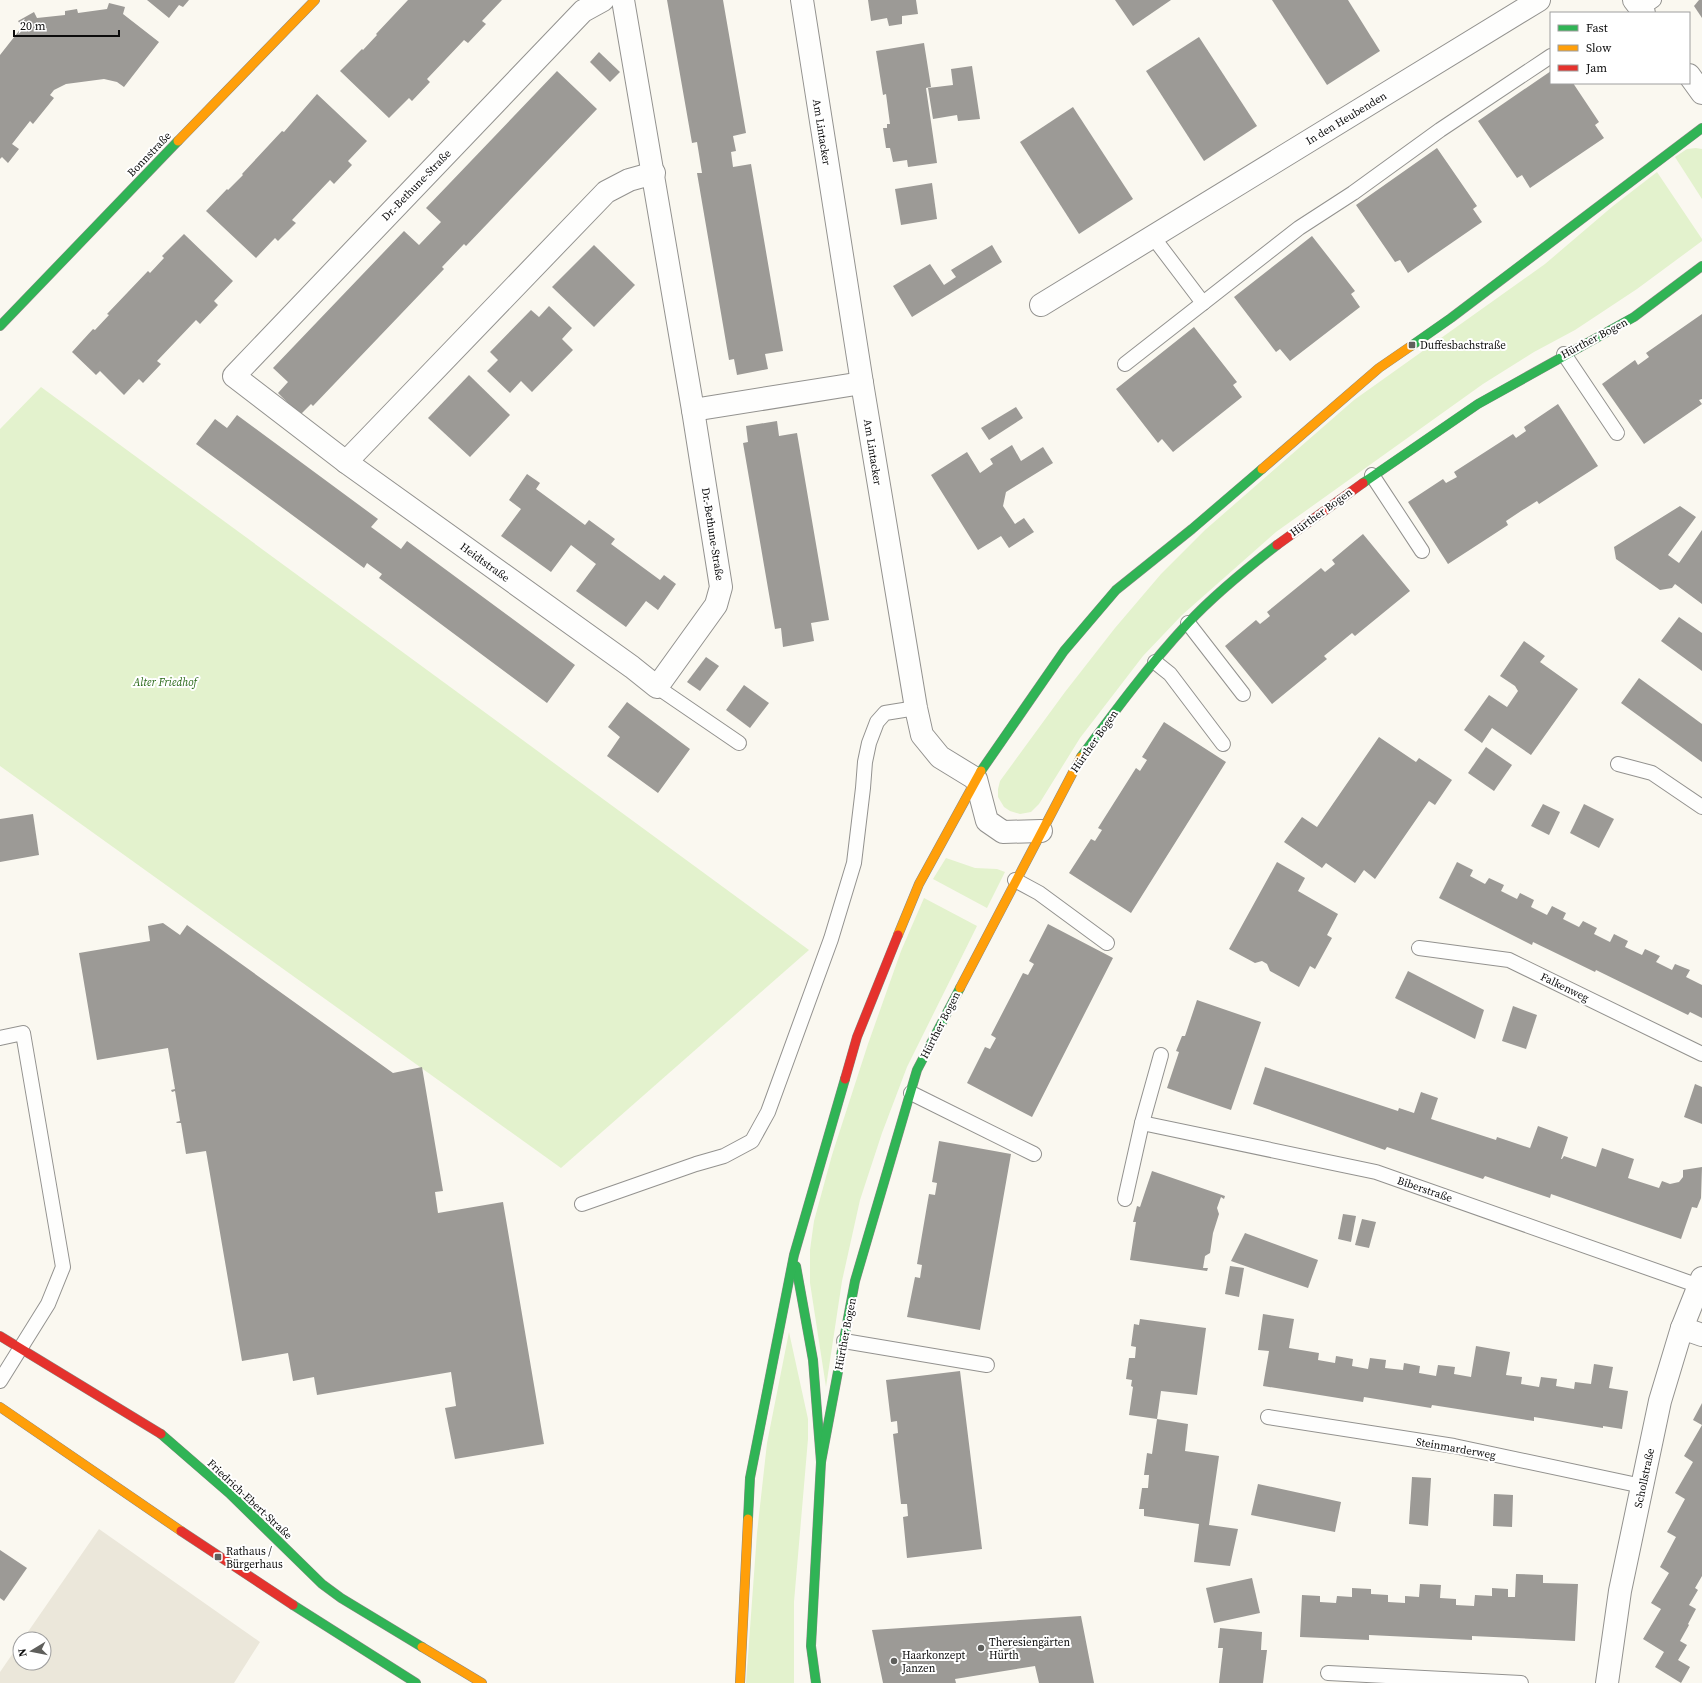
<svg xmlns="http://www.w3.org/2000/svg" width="1702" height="1683" font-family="'Source Serif 4',serif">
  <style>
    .green { fill: #e3f2cd }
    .plaza { fill: #ebe7da }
    .building { fill: #9c9a96 }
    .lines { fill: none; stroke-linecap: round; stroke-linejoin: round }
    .lane-casing { stroke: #93928f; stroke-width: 16 }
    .street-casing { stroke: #93928f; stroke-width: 24 }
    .fast-casing { stroke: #8a8985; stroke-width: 10 }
    .slow-casing { stroke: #8a8985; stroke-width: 10 }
    .jam-casing { stroke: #8a8985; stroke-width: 10 }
    .lane { stroke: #fefefd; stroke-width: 14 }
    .street { stroke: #fefefd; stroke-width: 22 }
    .fast { stroke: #30b455; stroke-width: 9 }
    .slow { stroke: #ff9f0a; stroke-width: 9 }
    .jam { stroke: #e5322d; stroke-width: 9 }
    .poi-dot { fill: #5f5f5c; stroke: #fff; stroke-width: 1.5 }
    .labels { text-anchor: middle; stroke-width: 4; stroke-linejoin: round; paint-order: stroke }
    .street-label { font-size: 11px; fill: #0c0c0c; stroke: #fff }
    .poi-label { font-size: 11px; fill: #0c0c0c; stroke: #fff; text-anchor: start }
    .park-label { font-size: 11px; font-style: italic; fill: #286817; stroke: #fff }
  </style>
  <rect width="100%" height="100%" fill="#faf8f0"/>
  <!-- green -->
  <g class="green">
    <polygon points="1696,148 1702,149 1702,199 1675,157 1687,149"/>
    <polygon points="1657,172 1702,239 1702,241 1637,289 1575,330 1534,352 1483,384 1276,532 1182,615 1143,656 1080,738 1039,804 1031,812 1020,814 1010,811 1004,807 998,797 998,789 1000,781 1065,692 1115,628 1161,574 1205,530 1354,400 1545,264 1613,206"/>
    <polygon points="41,387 809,950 561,1168 0,766 0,429"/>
    <polygon points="946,858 975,868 997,869 1005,872 987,908 933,879"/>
    <polygon points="924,898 977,926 907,1067 882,1133 860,1200 842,1281 826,1387 810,1283 810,1250 814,1221 832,1155 868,1044 901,951"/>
    <polygon points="789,1332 808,1419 808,1439 794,1602 794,1683 746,1683 757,1533 767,1443"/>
  </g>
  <!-- plaza -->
  <polygon class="plaza" points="99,1529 260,1642 234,1683 0,1683 0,1672 20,1643 20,1663 44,1663 44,1639 23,1639"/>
  <!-- building -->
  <g class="building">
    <polygon points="147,0 189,0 183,7 179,5 169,18"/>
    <polygon points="408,0 502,0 482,21 486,24 468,43 464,40 427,79 430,82 412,101 409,98 389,118 340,71 362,49 363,50 377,35 376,34"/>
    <polygon points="667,0 723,0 746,133 733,136 736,151 731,152 733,167 751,164 783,351 765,354 768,369 737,375 734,359 729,360 697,173 702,173 697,142 692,143"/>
    <polygon points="868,0 916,0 918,14 902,16 902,24 889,26 887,18 871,21"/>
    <polygon points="1115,0 1171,0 1133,26"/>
    <polygon points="1272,0 1348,0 1380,51 1327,85"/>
    <polygon points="1699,0 1702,0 1702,18 1694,6"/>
    <polygon points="109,3 125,7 123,14 159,42 124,87 117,82 104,79 66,84 54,90 50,95 54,98 33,124 30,121 12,144 19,149 8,163 2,157 0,159 0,55 22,27 18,21 34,12 37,18 65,15 65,11 77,9 78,13 107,9"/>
    <polygon points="1199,37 1257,126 1204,161 1146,71"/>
    <polygon points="924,43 931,87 926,88 937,163 908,167 907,160 893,162 890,148 886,148 883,128 887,128 887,124 890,124 886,94 883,95 876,51"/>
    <polygon points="599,52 620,72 610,82 590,62"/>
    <polygon points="972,66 980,119 958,121 957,115 933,119 928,88 953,85 951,69"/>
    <polygon points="557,71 597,109 466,246 464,244 442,267 444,269 313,406 311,404 300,415 278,393 288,382 273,368 404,231 419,245 441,222 426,208"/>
    <polygon points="1551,71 1551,83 1573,83 1599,122 1595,125 1604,138 1530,188 1522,175 1517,178 1478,121"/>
    <polygon points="317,94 367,141 348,161 352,165 334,184 330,180 292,220 296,223 278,241 275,238 256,258 206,211 227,189 228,190 243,175 242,174 282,131 284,132"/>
    <polygon points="1073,107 1133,199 1079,234 1020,142"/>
    <polygon points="1437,148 1477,206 1473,209 1482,222 1408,273 1400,260 1395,262 1356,205"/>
    <polygon points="932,183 937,219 901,225 895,189"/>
    <polygon points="184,234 233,281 214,301 218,305 200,324 196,320 157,361 161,364 143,383 139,379 124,395 100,371 96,375 72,352 93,329 95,330 109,315 107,314 148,271 150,273 164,258 162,256"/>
    <polygon points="1312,236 1355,291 1351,294 1360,307 1290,361 1280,349 1276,352 1234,297"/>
    <polygon points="594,245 635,285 594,327 552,287"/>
    <polygon points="992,245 1002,262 912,317 893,286 930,264 944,285 956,277 951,270"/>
    <polygon points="549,306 572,328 562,339 573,350 532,392 521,381 510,393 487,371 498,360 490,352 531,310 539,317"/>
    <polygon points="1702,314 1702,399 1699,400 1702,404 1644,444 1602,384 1635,360 1638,365 1649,357 1646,353"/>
    <polygon points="1194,327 1237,382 1233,385 1242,397 1173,452 1162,439 1158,443 1116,389"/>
    <polygon points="469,375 510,415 470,457 428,418"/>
    <polygon points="1558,404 1598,466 1539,504 1537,501 1521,511 1506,521 1508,525 1448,564 1408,502 1443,479 1446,483 1457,477 1454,472 1513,434 1516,438 1526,431 1524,427"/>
    <polygon points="1016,407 1023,418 989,440 981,428"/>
    <polygon points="237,415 378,519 371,527 401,549 407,541 575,665 547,703 379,578 382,574 367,563 364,568 196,444 215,419 227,428"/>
    <polygon points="777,421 779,436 797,433 829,620 811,623 814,641 783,647 781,628 775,629 743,443 748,442 746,426"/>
    <polygon points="1012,445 1021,461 1043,447 1053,463 1006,492 1003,506 1015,524 1024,518 1034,532 1009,548 1001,536 978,550 931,475 967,452 980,473 993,464 990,459"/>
    <polygon points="527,474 540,483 536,489 585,525 589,520 615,539 611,544 660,580 664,575 676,584 658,610 646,601 626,627 576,591 596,564 571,545 551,572 501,536 521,509 509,500"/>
    <polygon points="1680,506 1696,517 1668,555 1679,563 1702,530 1702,604 1675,584 1672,588 1660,590 1616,559 1614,547"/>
    <polygon points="1363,534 1410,591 1355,636 1352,633 1324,656 1327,659 1272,704 1225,646 1256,620 1260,624 1270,616 1267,612 1321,568 1325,572 1335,564 1332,560"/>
    <polygon points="1679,617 1702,633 1702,671 1661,641"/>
    <polygon points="1524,641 1545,656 1540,662 1578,689 1531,755 1492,728 1482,743 1464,730 1489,695 1507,707 1518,691 1515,686 1500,676"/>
    <polygon points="706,657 719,666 700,691 687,682"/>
    <polygon points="1639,678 1702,724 1702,762 1621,703"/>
    <polygon points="744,685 769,703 750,728 726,710"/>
    <polygon points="627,702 690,749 658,793 607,756 620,737 608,727"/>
    <polygon points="1164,722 1226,762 1131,913 1069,873 1091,839 1095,841 1102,830 1098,828 1136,768 1140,771 1147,760 1142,757"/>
    <polygon points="1379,737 1416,762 1419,758 1452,780 1435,805 1429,801 1375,879 1364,870 1355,883 1326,863 1322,868 1284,842 1302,817 1317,827"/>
    <polygon points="1486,747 1512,765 1494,791 1468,773"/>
    <polygon points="1543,804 1560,812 1549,835 1531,826"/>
    <polygon points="1584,804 1614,819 1599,848 1570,833"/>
    <polygon points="33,814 39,855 0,862 0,819"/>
    <polygon points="1277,862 1305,878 1298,891 1338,914 1327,935 1332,938 1315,969 1310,966 1299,987 1270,971 1267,964 1262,961 1255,963 1229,949"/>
    <polygon points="1457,862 1473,870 1470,876 1485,884 1489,878 1504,885 1501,891 1517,899 1520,893 1534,900 1531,907 1547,915 1552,906 1566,913 1563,919 1579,927 1583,921 1597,928 1594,934 1610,942 1614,934 1628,941 1625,947 1642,955 1645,949 1660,956 1656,962 1672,970 1675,964 1690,970 1686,977 1702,985 1702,1018 1690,1012 1688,1015 1596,970 1595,972 1533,942 1532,945 1439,898"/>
    <polygon points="163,923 180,935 187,925 393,1073 422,1067 443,1191 435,1192 438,1213 503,1202 544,1444 455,1459 445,1408 456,1406 451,1372 317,1395 314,1377 293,1381 288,1353 242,1361 206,1151 186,1154 181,1123 177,1123 176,1122 180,1121 175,1091 172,1092 171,1090 175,1089 168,1048 97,1060 79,953 150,941 148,926"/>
    <polygon points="1048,924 1113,958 1032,1117 967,1083 985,1047 990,1049 996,1038 991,1035 1023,973 1028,975 1034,964 1029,961"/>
    <polygon points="1408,971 1484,1010 1475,1039 1395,998"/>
    <polygon points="1197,1000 1261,1022 1231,1110 1167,1088 1179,1052 1176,1051 1182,1036 1185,1036"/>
    <polygon points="1513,1006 1537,1015 1526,1049 1502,1041"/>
    <polygon points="1265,1067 1398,1111 1399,1108 1414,1113 1421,1092 1438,1098 1431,1119 1496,1140 1497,1137 1530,1148 1538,1126 1568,1137 1561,1159 1562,1159 1564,1156 1596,1167 1602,1148 1634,1159 1628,1178 1659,1188 1662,1181 1670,1184 1679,1182 1683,1177 1683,1170 1702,1167 1701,1198 1697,1208 1692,1207 1681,1239 1551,1194 1550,1198 1485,1176 1483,1179 1387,1147 1385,1150 1253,1104"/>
    <polygon points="1695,1084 1702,1087 1702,1124 1684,1117"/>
    <polygon points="939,1141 1011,1154 980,1330 907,1317 915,1277 920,1278 922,1265 917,1264 929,1194 935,1195 937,1183 932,1182"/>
    <polygon points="1152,1171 1225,1196 1224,1199 1221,1197 1217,1208 1219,1214 1213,1233 1210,1253 1205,1256 1203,1268 1208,1268 1207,1271 1130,1260 1136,1222 1133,1222 1137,1206 1140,1207"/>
    <polygon points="1343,1214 1356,1216 1351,1242 1338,1239"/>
    <polygon points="1362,1219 1376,1222 1369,1248 1355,1245"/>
    <polygon points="1245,1233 1318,1260 1308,1288 1231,1261"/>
    <polygon points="1230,1266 1244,1268 1239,1297 1225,1294"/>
    <polygon points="1263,1314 1294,1319 1289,1348 1319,1353 1318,1360 1335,1363 1336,1356 1353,1359 1352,1366 1368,1369 1370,1358 1386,1360 1385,1368 1403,1370 1404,1363 1420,1366 1419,1373 1436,1376 1438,1365 1455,1367 1454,1374 1471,1377 1476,1346 1510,1352 1506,1375 1522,1377 1521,1384 1539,1387 1541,1377 1557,1379 1556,1386 1574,1389 1575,1382 1591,1384 1594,1364 1613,1367 1609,1388 1628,1391 1622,1429 1603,1426 1603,1428 1534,1417 1534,1421 1432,1405 1431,1408 1364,1397 1363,1402 1263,1386 1269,1351 1258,1350"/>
    <polygon points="1140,1319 1206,1328 1197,1395 1161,1391 1157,1419 1129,1415 1133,1387 1131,1386 1132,1380 1126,1379 1129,1358 1135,1358 1136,1347 1131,1346 1134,1324 1139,1325"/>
    <polygon points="960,1371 982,1549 907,1558 903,1517 908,1516 907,1504 901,1504 893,1434 898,1433 897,1421 891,1422 886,1380"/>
    <polygon points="1702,1403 1702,1425 1693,1420"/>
    <polygon points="1157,1419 1188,1424 1185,1451 1219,1456 1209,1525 1238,1529 1230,1566 1194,1562 1199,1524 1144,1516 1144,1509 1139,1509 1142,1488 1148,1488 1149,1475 1144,1475 1147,1453 1152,1454"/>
    <polygon points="1702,1425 1702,1576 1695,1588 1698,1590 1689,1605 1696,1609 1688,1624 1689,1625 1680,1641 1687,1645 1678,1660 1690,1667 1681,1683 1655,1667 1664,1652 1643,1639 1661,1609 1651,1603 1669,1573 1660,1567 1676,1537 1667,1532 1685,1499 1675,1493 1693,1462 1684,1456"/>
    <polygon points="1412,1477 1431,1478 1428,1526 1409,1524"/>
    <polygon points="1258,1484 1341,1502 1335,1532 1251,1515"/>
    <polygon points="1494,1494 1513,1495 1512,1527 1493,1526"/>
    <polygon points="0,1550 27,1568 4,1601 0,1598"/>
    <polygon points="1516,1574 1543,1575 1543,1583 1578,1584 1575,1641 1472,1636 1472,1640 1369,1635 1369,1640 1300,1637 1302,1595 1320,1596 1320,1602 1336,1603 1337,1596 1352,1597 1352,1588 1371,1589 1371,1594 1388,1595 1388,1602 1405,1603 1405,1596 1419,1597 1420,1584 1441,1585 1440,1598 1456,1599 1456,1605 1474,1606 1475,1595 1492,1596 1492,1588 1508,1589 1508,1597 1515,1597"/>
    <polygon points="1252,1578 1260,1613 1214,1623 1206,1588"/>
    <polygon points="1081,1616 1094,1683 1039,1683 1035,1666 955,1679 956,1683 883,1683 872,1630"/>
    <polygon points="1220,1628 1262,1632 1261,1650 1267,1650 1263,1683 1219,1683 1223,1648 1218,1648"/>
  </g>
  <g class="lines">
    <defs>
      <g id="lane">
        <polyline points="1641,9 1654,0"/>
        <polyline points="1153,237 1203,303"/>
        <polyline points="1564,354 1617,433"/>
        <polyline points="1125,364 1299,228 1353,193 1440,130 1551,56"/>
        <polyline points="1372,475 1422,551"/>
        <polyline points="1188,623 1243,694"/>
        <polyline points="1155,662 1170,674 1223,744"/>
        <polyline points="657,687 739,743"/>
        <polyline points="1618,764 1652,773 1702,807"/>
        <polyline points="1015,880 1039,893 1107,943"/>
        <polyline points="1419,948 1509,960 1702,1054"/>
        <polyline points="0,1038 23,1033 63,1267 48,1304 0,1381"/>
        <polyline points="911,1093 1034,1154"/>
        <polyline points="1142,1123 1376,1172 1699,1286"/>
        <polyline points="1125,1199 1142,1123 1161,1055"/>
        <polyline points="582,1204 696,1164 724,1156 752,1141 768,1112 831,939 854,863 863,788 865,762 869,743 877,722 885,713 916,708"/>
        <polyline points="844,1341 987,1365"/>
        <polyline points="1268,1417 1454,1446 1642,1486"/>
        <polyline points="1328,1673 1521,1683"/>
      </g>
      <g id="street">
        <polyline points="603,0 583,11 234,376 346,462 632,667 657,687 716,605 721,587 693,410 623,0"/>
        <polyline points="802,0 862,383 916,708 922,735 940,757 976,779 987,821 1003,832 1041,831"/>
        <polyline points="1634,0 1644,13"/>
        <polyline points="1689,75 1702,93"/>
        <polyline points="1041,305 1539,0"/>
        <polyline points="693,410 862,383"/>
        <polyline points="346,462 606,192 629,180 654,173"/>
        <polyline points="1682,1328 1702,1335"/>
        <polyline points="1607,1683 1620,1591 1660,1401 1682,1328 1702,1278"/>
      </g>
      <g id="fast">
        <polyline points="0,326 178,141"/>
        <polyline points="1411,346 1451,318 1702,128"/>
        <polyline points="1363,483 1478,404 1634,317 1702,266"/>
        <path d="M1081 757C1115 711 1149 665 1188 623 1215 594 1246 569 1277 545"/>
        <polyline points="981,771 1064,651 1116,590 1192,529 1262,469"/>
        <polyline points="796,1266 813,1360 821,1462 811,1646 816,1683"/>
        <polyline points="161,1434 229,1493 322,1584 341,1598 422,1647"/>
        <polyline points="821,1462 855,1281 917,1070 960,988"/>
        <polyline points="748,1519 750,1478 794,1255 845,1079"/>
        <polyline points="293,1605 416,1683"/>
      </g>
      <g id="slow">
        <polyline points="178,141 315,0"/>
        <polyline points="1262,469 1379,368 1411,346"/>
        <polyline points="898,935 919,884 981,771"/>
        <polyline points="960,988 1081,757"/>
        <polyline points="0,1407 181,1531"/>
        <polyline points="422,1647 482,1683"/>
        <polyline points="740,1683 748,1519"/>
      </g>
      <g id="jam">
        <polyline points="1277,545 1363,483"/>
        <polyline points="845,1079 857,1037 898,935"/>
        <polyline points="0,1336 161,1434"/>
        <polyline points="181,1531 293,1605"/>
      </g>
    </defs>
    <!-- lane casing -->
    <use href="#lane" class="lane-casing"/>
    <!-- street casing -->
    <use href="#street" class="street-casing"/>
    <!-- fast casing -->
    <use href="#fast" class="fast-casing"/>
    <!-- slow casing -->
    <use href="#slow" class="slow-casing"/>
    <!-- jam casing -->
    <use href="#jam" class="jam-casing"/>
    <!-- lane -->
    <use href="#lane" class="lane"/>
    <!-- street -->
    <use href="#street" class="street"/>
    <!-- fast -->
    <use href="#fast" class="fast"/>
    <!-- slow -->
    <use href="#slow" class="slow"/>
    <!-- jam -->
    <use href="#jam" class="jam"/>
  </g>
  <!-- markers -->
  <g class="poi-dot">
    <rect x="1408" y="341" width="8" height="8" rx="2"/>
    <rect x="214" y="1553" width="8" height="8" rx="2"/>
    <circle cx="981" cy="1648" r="4"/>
    <circle cx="894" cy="1661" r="4"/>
  </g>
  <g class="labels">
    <!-- street labels -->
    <g class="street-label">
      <text transform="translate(1346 118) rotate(-31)" y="4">In den Heubenden</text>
      <text transform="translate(822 132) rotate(81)" y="4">Am Lintacker</text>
      <text transform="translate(149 154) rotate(-46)" y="4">Bonnstraße</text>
      <text transform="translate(416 185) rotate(-46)" y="4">Dr.-Bethune-Straße</text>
      <text transform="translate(1594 338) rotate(-28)" y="4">Hürther Bogen</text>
      <text transform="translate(873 452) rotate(81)" y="4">Am Lintacker</text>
      <text transform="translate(1321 512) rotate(-36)" y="4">Hürther Bogen</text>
      <text transform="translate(713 534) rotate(81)" y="4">Dr.-Bethune-Straße</text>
      <text transform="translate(485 562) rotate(36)" y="4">Heidtstraße</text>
      <text transform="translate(1094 741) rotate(-55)" y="4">Hürther Bogen</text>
      <text transform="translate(1565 987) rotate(26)" y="4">Falkenweg</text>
      <text transform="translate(940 1025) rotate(-63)" y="4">Hürther Bogen</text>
      <text transform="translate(1425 1189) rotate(19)" y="4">Biberstraße</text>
      <text transform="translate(845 1334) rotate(-79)" y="4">Hürther Bogen</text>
      <text transform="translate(1456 1448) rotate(10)" y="4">Steinmarderweg</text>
      <text transform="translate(1644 1478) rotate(-78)" y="4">Schollstraße</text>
      <text transform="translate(250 1499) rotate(43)" y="4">Friedrich-Ebert-Straße</text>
    </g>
    <!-- poi labels -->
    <g class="poi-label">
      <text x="1420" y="349">Duffesbachstraße</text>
      <text x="226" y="1555">Rathaus /<tspan x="226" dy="13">Bürgerhaus</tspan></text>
      <text x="989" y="1646">Theresiengärten<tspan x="989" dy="13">Hürth</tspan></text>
      <text x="902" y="1659">Haarkonzept<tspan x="902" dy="13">Janzen</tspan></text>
    </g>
    <!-- park labels -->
    <g class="park-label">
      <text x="165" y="686">Alter Friedhof</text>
    </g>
  </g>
  <!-- legend -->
  <rect x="1550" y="12" width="140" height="72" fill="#ffffff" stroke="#9e9e9e"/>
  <rect x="1558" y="25" width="20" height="6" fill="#30b455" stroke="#9e9e9e"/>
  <text x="1586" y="32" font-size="12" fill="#0c0c0c">Fast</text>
  <rect x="1558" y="45" width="20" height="6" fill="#ff9f0a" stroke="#9e9e9e"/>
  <text x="1586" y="52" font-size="12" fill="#0c0c0c">Slow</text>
  <rect x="1558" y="65" width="20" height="6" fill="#e5322d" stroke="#9e9e9e"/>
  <text x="1586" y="72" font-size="12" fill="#0c0c0c">Jam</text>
  <!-- north arrow -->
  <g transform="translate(32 1651) rotate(260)"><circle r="19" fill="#ffffff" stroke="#9e9e9e"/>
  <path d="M0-3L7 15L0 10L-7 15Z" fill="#5f5f5c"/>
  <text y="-6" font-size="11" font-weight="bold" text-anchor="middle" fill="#0c0c0c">N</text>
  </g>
  <!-- scale -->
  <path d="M14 30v6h105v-6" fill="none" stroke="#0c0c0c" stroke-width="2"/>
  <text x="20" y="30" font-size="12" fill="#0c0c0c" stroke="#ffffff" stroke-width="3" paint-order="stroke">20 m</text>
</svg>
